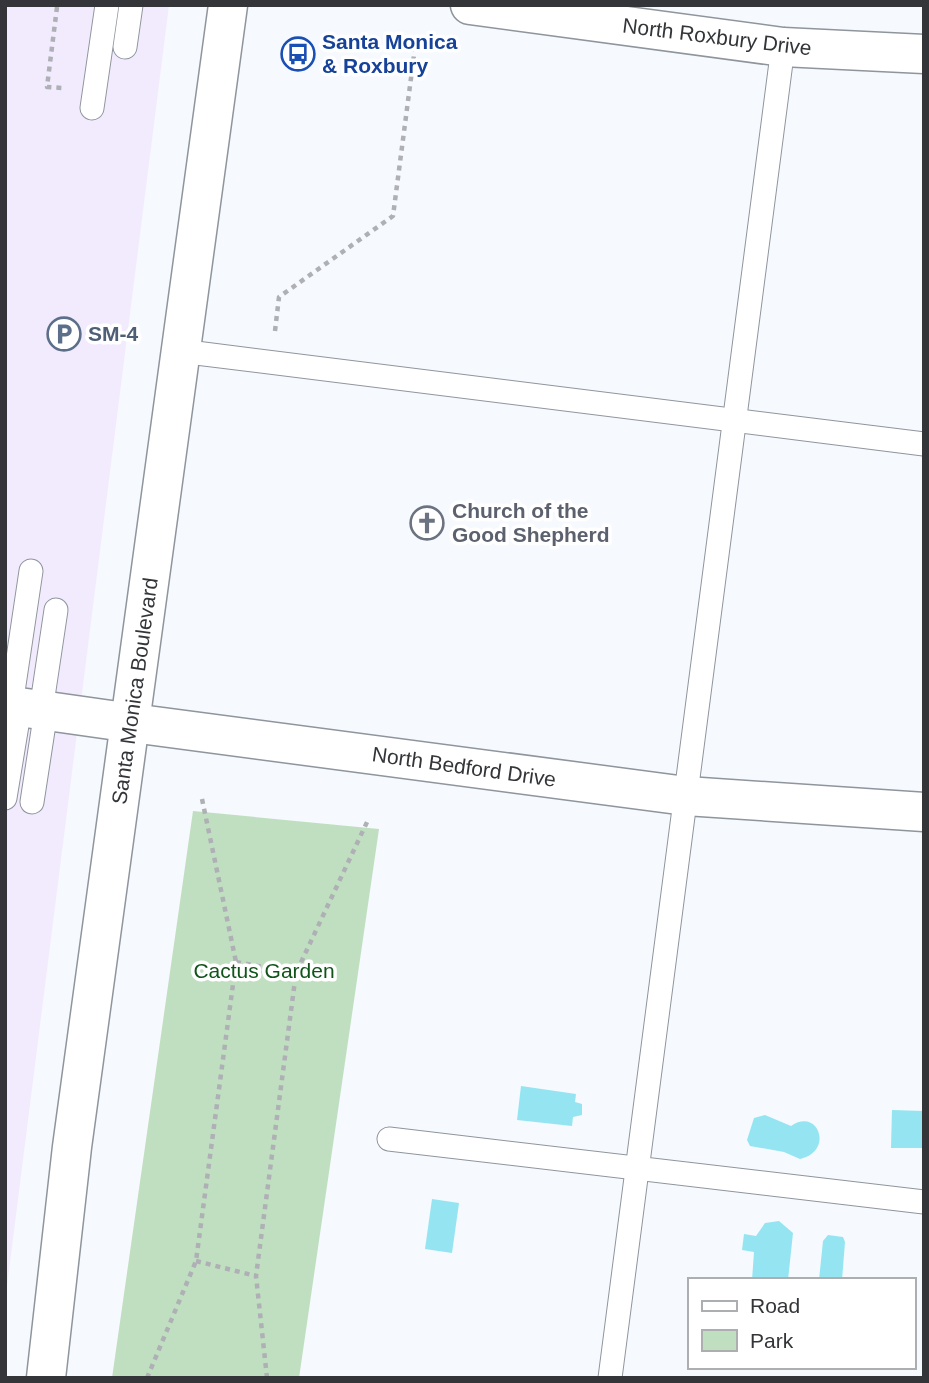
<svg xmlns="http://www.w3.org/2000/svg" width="929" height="1383" font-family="Arial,sans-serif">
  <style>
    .commercial { fill: #f2ebfd }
    .green { fill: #c0dfc0 }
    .water { fill: #94e5f1 }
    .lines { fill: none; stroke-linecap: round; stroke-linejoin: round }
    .lane-casing { stroke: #8f959d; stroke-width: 25 }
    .street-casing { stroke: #8f959d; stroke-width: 41 }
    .secondary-casing { stroke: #8f959d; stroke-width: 41 }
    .primary-casing { stroke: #8f959d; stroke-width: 41 }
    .path { stroke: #aeb0b5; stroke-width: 4.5; stroke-dasharray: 5 5; stroke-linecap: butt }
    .lane { stroke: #fff; stroke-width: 23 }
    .street { stroke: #fff; stroke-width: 38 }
    .secondary { stroke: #fff; stroke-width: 38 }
    .primary { stroke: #fff; stroke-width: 38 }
    .labels { text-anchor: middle; stroke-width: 7; stroke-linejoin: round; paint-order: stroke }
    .street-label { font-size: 21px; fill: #333538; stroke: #fff }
    .transit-label { font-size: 21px; font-weight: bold; fill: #164399; stroke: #fff; text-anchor: start }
    .service-label { font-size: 21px; font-weight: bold; fill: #4e5e75; stroke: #fff; text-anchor: start }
    .worship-label { font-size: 21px; font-weight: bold; fill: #5b616d; stroke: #fff; text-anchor: start }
    .park-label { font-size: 21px; fill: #10541a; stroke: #fff }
  </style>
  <rect width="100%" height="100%" fill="#f6f9fe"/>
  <!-- commercial -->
  <polygon class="commercial" points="5,5 169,5 5,1302"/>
  <!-- green -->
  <polygon class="green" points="193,811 379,829 299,1378 112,1378"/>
  <!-- water -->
  <g class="water">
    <polygon points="521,1086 576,1094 575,1102 582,1104 582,1115 573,1117 572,1126 517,1120"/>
    <polygon points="892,1110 924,1111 924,1148 891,1148"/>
    <path d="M765 1115 791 1126C819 1107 834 1152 800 1159L784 1152 750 1146 747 1140 754 1118Z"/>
    <polygon points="432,1199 459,1203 452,1253 425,1249"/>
    <polygon points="779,1221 793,1233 788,1280 752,1280 754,1252 742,1250 744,1234 756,1236 765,1223"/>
    <polygon points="828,1235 843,1237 845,1242 842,1280 819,1280 823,1241"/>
  </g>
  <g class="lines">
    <defs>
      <g id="lane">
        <polyline points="125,47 131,5"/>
        <polyline points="92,108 107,5"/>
        <polyline points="180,351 924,444"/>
        <polyline points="11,705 31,571"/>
        <polyline points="41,710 56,610"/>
        <polyline points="5,798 20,707"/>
        <polyline points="32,802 46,711"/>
        <polyline points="389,1139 924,1202"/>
        <polyline points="610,1378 783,47"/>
      </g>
      <g id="street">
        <polyline points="470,5 783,47 924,54"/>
        <polyline points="132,723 686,796 924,812"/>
      </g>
      <polyline id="secondary" points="5,705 132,723"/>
      <polyline id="primary" points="46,1378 72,1147 228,5"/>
    </defs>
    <!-- lane casing -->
    <use href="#lane" class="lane-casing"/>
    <!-- street casing -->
    <use href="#street" class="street-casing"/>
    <!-- secondary casing -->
    <use href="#secondary" class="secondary-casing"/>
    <!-- primary casing -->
    <use href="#primary" class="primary-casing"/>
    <!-- path -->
    <g class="path">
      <polyline points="57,7 47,87 63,88"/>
      <polyline points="275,331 279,297 393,216 417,32"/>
      <polyline points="236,962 296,973"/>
      <polyline points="196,1261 256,1276"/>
      <polyline points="147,1378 196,1261 236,962 202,799"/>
      <polyline points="267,1378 256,1276 296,973 368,820"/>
    </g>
    <!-- lane -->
    <use href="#lane" class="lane"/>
    <!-- street -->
    <use href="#street" class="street"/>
    <!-- secondary -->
    <use href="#secondary" class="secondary"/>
    <!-- primary -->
    <use href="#primary" class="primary"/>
  </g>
  <!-- icons -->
  <defs>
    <symbol id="bus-ring" viewBox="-11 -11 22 22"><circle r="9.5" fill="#fff" stroke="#1a4fb4" stroke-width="1.5"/><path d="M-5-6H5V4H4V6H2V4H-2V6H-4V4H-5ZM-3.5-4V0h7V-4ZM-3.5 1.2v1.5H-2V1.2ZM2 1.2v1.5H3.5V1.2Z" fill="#1a4fb4"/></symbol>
    <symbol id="parking-ring" viewBox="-11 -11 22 22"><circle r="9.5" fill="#fff" stroke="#5c6f8a" stroke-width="1.5"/><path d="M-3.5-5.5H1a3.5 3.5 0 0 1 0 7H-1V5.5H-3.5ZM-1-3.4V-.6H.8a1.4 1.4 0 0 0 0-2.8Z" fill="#5c6f8a"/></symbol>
    <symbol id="church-ring" viewBox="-11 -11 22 22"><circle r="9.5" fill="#fff" stroke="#6b7280" stroke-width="1.5"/><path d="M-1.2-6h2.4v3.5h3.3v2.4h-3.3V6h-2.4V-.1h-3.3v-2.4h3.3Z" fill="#6b7280"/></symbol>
  </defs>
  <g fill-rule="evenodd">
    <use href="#bus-ring" x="279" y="35" width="38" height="38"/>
    <use href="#parking-ring" x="45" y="315" width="38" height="38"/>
    <use href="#church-ring" x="408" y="504" width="38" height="38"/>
  </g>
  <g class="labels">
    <!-- street labels -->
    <g class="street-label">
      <text transform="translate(717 37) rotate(7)" y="7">North Roxbury Drive</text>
      <text transform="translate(135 691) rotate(-82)" y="7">Santa Monica Boulevard</text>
      <text transform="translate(464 767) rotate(8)" y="7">North Bedford Drive</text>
    </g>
    <!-- transit labels -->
    <g class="transit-label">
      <text x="322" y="49">Santa Monica<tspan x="322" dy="24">&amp; Roxbury</tspan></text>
    </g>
    <!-- service labels -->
    <g class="service-label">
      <text x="88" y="341">SM-4</text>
    </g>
    <!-- worship labels -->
    <g class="worship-label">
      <text x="452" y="518">Church of the<tspan x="452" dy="24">Good Shepherd</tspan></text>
    </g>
    <!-- park labels -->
    <g class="park-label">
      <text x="264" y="978">Cactus Garden</text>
    </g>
  </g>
  <!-- border -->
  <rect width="929" height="1383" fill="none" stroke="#333538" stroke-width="14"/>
  <!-- legend -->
  <rect x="688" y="1278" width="228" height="91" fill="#ffffff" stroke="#adaeaf" stroke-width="2"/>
  <rect x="702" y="1301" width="35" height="10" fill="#ffffff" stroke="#adaeaf" stroke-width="2"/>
  <text x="750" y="1313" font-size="21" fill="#333538">Road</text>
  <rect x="702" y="1330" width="35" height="21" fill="#c0dfc0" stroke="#adaeaf" stroke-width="2"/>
  <text x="750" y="1348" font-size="21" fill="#333538">Park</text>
</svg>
